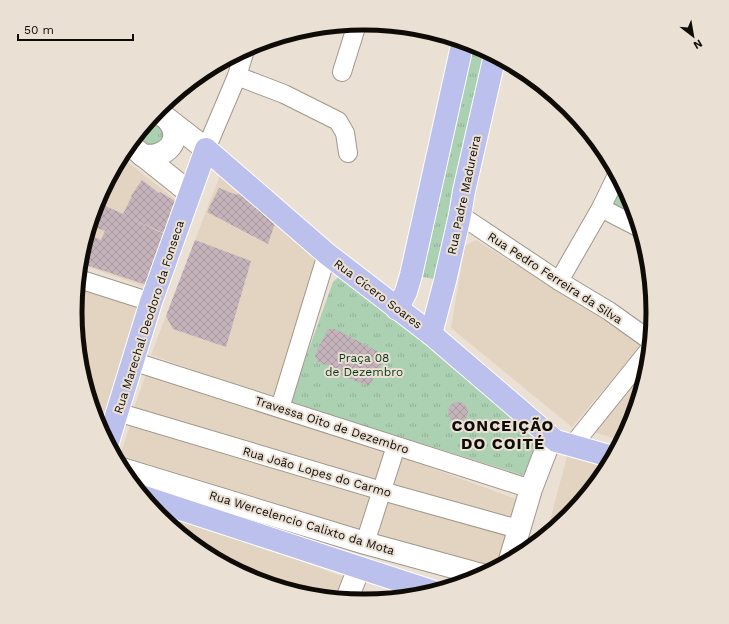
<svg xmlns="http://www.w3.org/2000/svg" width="729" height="624" font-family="'Work Sans',sans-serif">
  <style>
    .built { fill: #e3d3c1 }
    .grass { fill: url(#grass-tufts) }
    .building { fill: url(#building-cross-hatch) }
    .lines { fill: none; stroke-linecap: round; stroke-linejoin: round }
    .street-casing { stroke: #a1978b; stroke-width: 20 }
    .secondary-casing { stroke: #a1978b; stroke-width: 24 }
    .primary-casing { stroke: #fff; stroke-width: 24 }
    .street { stroke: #fff; stroke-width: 18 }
    .secondary { stroke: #fff; stroke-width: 22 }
    .primary { stroke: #bbc1ec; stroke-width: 22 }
    .labels { text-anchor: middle; stroke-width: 4; stroke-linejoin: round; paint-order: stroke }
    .street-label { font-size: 12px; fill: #0f0b07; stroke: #ebe0d4 }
    .park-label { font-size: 12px; fill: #053717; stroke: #ebe0d4 }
    .district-label { font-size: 16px; font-weight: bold; letter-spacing: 1px; fill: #0f0b07; stroke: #ebe0d4 }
    .rim { fill: none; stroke: #0f0b07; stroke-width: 5 }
  </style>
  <defs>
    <pattern id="grass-tufts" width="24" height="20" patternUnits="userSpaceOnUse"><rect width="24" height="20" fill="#abd0b2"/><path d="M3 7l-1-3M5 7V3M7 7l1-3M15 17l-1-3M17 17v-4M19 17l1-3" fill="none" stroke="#92b198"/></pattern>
    <pattern id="building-cross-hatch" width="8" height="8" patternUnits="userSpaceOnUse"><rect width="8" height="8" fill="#c4b3ba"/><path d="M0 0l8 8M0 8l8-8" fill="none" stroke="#a7999e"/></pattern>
  </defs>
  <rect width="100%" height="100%" fill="#ebe0d4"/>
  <!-- built -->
  <g class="built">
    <polygon points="121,157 180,203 148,288 80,264 81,255 98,201"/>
    <polygon points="220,175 324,259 274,398 151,355"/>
    <polygon points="476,240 642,344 572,427 451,328 465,246"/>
    <polygon points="78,287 143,310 99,425 81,368 76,312"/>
    <polygon points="648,368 631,423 622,441 594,432"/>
    <polygon points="146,374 385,452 377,479 134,408"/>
    <polygon points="130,426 370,498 362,530 120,455"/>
    <polygon points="568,453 609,465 605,473 569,517 546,535"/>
    <polygon points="401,457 519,500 513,520 394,486"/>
    <polygon points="389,500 507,533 497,567 376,535"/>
    <polygon points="152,506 344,577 337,598 308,595 254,579 204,552 160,516"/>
  </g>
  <!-- grass -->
  <g class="grass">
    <polygon points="469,43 491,53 439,280 417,276"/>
    <polygon points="155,114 169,126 163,139 154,149 137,136"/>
    <polygon points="621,181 632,202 637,221 609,207"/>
    <polygon points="341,275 537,429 529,473 522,475 292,403 291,399 333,282"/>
  </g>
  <!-- building -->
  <g class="building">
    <polygon points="142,180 159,193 160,192 178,203 166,234 130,218 166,235 147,285 80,263 81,255 82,254 84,254 89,235 101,240 105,231 90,225 97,202 123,214 132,196 131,196"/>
    <polygon points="219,188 237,195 242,190 276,220 268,244 207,212"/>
    <polygon points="195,240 251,261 226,347 173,329 166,316"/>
    <polygon points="328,329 335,329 386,356 369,386 340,375 341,371 318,362 315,355"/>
    <circle cx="458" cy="412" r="10"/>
  </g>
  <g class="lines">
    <defs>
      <g id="street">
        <polyline points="342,72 357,24"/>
        <polyline points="237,76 284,94 338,121 345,133 348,153"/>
        <polyline points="206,149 237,76 245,50"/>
        <polyline points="601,208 640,228"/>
        <polyline points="460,215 559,281 609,311 651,341"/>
        <polyline points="79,279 151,302"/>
        <polyline points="559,281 601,208 617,175"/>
        <polyline points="132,361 531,489"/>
        <polyline points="280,408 327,254"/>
        <polyline points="117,412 382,491 518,529"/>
        <polyline points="572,446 650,349"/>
        <polyline points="365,543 396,446"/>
      </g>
      <g id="secondary">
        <polyline points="157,111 206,149"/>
        <polyline points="130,145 190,193"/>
        <path d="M142 155C165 160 185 140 168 120"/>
        <polyline points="122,469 365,543 482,575"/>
        <polyline points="510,560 531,489 551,437"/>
        <polyline points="347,599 359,568"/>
      </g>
      <g id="primary">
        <polyline points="397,309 406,292 411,275 463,41"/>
        <polyline points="431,334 445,281 460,215 464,191 495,55"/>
        <polyline points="108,442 151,302 206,149 327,254 431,334 551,437 556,441 613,457"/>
        <polyline points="144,497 434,592"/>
      </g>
    </defs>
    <!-- street casing -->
    <use href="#street" class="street-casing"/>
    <!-- secondary casing -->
    <use href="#secondary" class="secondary-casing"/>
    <!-- primary casing -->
    <use href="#primary" class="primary-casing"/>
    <!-- street -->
    <use href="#street" class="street"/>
    <!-- secondary -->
    <use href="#secondary" class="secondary"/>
    <!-- primary -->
    <use href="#primary" class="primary"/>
  </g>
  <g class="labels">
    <!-- street labels -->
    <g class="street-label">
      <text transform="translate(464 195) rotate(-78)" y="4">Rua Padre Madureira</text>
      <text transform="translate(555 278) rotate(33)" y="4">Rua Pedro Ferreira da Silva</text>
      <text transform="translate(378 294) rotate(37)" y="4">Rua Cícero Soares</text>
      <text transform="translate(149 317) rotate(-72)" y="4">Rua Marechal Deodoro da Fonseca</text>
      <text transform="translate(332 425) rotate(18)" y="4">Travessa Oito de Dezembro</text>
      <text transform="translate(317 472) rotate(16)" y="4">Rua João Lopes do Carmo</text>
      <text transform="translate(302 523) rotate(17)" y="4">Rua Wercelencio Calixto da Mota</text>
    </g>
    <!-- park labels -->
    <g class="park-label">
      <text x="364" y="362">Praça 08<tspan x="364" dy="14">de Dezembro</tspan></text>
    </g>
    <!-- district labels -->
    <g class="district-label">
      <text x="503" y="431">CONCEIÇÃO<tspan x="503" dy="18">DO COITÉ</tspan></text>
    </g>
  </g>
  <!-- crop -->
  <path d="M0 0H729V624H0ZM82 312a282 282 0 1 1 564 0a282 282 0 1 1-564 0Z" fill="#ebe0d4" fill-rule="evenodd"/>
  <path class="rim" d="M82 312a282 282 0 1 1 564 0a282 282 0 1 1-564 0Z"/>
  <!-- north arrow -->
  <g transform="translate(693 36) rotate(149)" stroke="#ebe0d4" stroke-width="3" paint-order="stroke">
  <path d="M0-3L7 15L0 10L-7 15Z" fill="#0f0b07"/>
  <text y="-6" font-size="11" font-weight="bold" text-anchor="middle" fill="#0f0b07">N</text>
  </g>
  <!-- scale -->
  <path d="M18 34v6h115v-6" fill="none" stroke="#0f0b07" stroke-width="2"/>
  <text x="24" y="34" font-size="12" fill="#0f0b07" stroke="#ebe0d4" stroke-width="3" paint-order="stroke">50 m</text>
</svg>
